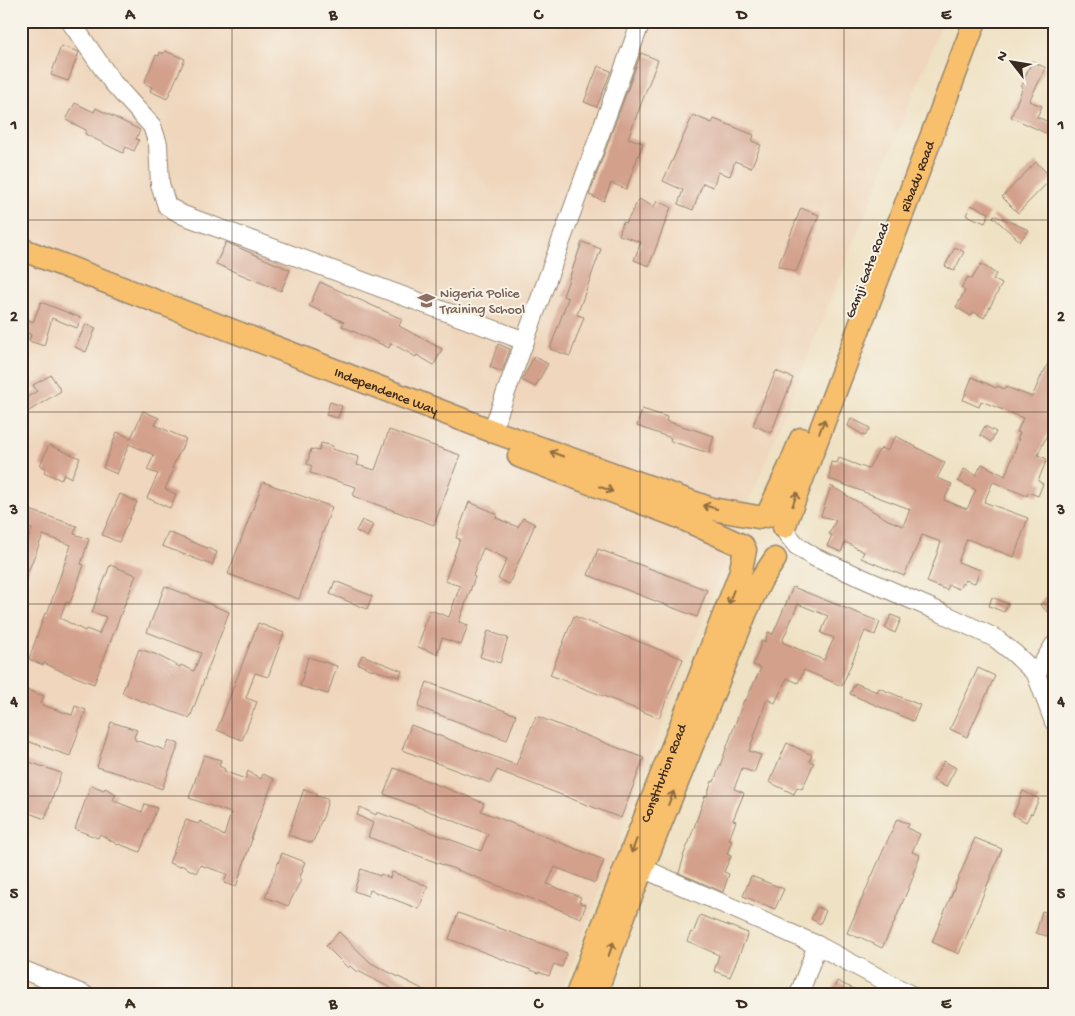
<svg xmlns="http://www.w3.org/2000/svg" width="1075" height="1016" font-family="'Gochi Hand',sans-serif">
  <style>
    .built { fill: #efd6bc }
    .building { fill: #d3a08c; fill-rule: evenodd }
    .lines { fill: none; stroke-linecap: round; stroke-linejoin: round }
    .minor-casing { stroke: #958670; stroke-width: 20 }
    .major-casing { stroke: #958670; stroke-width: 25 }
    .minor { stroke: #fff; stroke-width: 18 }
    .major { stroke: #f8bf6c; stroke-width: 22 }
    .oneway { stroke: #906d41 }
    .grid { fill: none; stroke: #3b2a1e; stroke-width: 1; stroke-opacity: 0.55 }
    .labels { text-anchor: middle; stroke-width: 4; stroke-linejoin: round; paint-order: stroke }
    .street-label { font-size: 14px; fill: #3b2a1e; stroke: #f7f3e8 }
    .education-label { font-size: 14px; fill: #785e54; stroke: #f7f3e8; text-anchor: start }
    .neatline { fill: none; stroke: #3b2a1e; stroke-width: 2 }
    .grid-label { font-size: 16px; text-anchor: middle; font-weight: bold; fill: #3b2a1e }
  </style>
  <rect width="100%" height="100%" fill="#f7f3e8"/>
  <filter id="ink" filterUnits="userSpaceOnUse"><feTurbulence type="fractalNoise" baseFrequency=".02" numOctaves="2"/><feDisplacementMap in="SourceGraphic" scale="10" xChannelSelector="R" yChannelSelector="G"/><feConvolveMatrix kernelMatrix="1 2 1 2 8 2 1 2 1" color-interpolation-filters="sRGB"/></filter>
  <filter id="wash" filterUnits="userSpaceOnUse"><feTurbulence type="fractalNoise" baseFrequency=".0096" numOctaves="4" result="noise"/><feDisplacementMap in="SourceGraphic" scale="20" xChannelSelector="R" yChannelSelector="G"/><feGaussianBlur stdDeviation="1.12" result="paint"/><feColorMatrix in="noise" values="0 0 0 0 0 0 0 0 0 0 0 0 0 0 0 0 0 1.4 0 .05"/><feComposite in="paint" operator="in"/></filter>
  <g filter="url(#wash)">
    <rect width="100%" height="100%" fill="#efe1c3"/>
    <!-- built -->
    <polygon class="built" points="21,21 943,21 718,579 560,995 21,995"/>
    <g id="blocks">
      <!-- building -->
      <g class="building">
        <polygon points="61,46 79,52 68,81 51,75"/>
        <polygon points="165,51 185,59 167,99 150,91 152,87 144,83 156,55 159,56 160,52 163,54"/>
        <polygon points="641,53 658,60 628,138 643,143 626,189 611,183 604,201 589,195"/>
        <polygon points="1032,61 1046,68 1029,101 1042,106 1037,117 1054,124 1054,137 1011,117 1023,87 1021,87 1026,78 1025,77"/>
        <polygon points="598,66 611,71 597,107 584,102"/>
        <polygon points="75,103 94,112 96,108 140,130 136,139 139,140 134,151 126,147 123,153 85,134 86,130 66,120"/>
        <polygon points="693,115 712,123 714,119 754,135 752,141 761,145 751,168 735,161 730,176 718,172 713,187 703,183 693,210 678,204 683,190 663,181"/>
        <polygon points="1036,162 1052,178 1018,213 1002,197"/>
        <polygon points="639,199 654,207 657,201 671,207 649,266 634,260 641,242 619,235 623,222 626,223"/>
        <polygon points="971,205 989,213 985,223 966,215"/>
        <polygon points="801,208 819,215 796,272 778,266"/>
        <polygon points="994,215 1029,230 1020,241 993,217"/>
        <polygon points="226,242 290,270 281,291 216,264"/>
        <polygon points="582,242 601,249 577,315 584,317 570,356 550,349 568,298 563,296"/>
        <polygon points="955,247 964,252 954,271 945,266"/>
        <polygon points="981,264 996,274 993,279 1002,284 984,318 974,312 971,316 956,307 965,291 961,288 968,277 972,279"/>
        <polygon points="320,282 402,319 399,326 442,349 434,365 417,355 416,357 391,343 389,348 342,326 344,322 309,306"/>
        <polygon points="41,302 81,318 77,328 52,318 44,346 29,341 31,335 21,329 21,326 25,318 33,322"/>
        <polygon points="86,324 96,328 86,352 75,347"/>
        <polygon points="498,344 510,349 502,372 490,367"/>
        <polygon points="1054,351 1054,419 1038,455 1047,459 1038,481 1043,484 1038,496 1028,492 1027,496 993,482 984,502 1028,518 1014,557 967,539 958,562 980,570 975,583 965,580 964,584 962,583 959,589 949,585 947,590 927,582 941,542 922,535 904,576 861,558 864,552 845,542 841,552 827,546 832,535 829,534 836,520 821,516 831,486 888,520 903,526 910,509 829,479 831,462 837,463 839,458 868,469 879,450 880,451 881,448 887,451 896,436 945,463 937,478 952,484 944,500 967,509 976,490 958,481 964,469 976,475 982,464 1005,476 1019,439 1017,439 1020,433 1017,432 1023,418 981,401 979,407 963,400 972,377 996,388 997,386 1005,389 1006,387 1032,397 1043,372 1044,372"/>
        <polygon points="534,356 548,364 535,387 522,380"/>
        <polygon points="776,371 793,378 771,433 753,425"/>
        <polygon points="51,375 61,391 21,416 21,401 37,391 33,385"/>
        <polygon points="330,402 342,406 338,418 326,415"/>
        <polygon points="642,409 667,417 666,421 714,436 709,453 670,441 671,438 637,426"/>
        <polygon points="143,411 159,418 155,425 186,439 172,468 174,469 165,489 176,494 170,508 147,498 158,474 147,470 154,455 129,444 117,474 103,468 117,432 131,438"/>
        <polygon points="851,418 870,428 865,436 848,426"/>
        <polygon points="985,426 996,432 991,442 980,435"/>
        <polygon points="389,430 460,455 434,525 353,496 356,487 310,473 312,466 307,464 311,449 319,451 321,443 333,446 332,449 359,457 357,465 375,470"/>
        <polygon points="49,445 80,458 71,478 64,474 61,480 44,472 46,468 40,465"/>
        <polygon points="263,482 332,507 299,599 228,574"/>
        <polygon points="120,494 137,502 119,542 102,535"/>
        <polygon points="469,502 491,511 491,512 497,514 496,518 518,527 523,518 535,524 509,584 498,579 507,559 483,548 473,576 475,577 459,622 468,625 461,645 442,638 437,654 418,647 424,628 423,627 430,610 449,617 460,586 445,581 460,539 456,538"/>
        <polygon points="27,509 77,526 74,534 89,539 81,564 84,565 70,603 66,602 60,618 85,631 86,629 99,634 106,617 92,612 110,565 136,575 94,684 61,671 44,663 43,665 29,659 45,613 47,614 71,545 43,535 21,589 21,558 32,529 22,526"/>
        <polygon points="362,520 373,525 367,537 356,531"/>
        <polygon points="168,532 217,552 212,565 162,546"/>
        <polygon points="598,549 707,590 697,617 588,575"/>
        <polygon points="335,581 372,596 367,609 330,594"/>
        <polygon points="165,586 229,612 190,718 144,702 122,693 139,649 155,654 180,667 181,665 194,671 201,653 147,632"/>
        <path d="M793 587 880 622 875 635 865 631 842 686 804 670 798 683 787 678 775 703 767 699 749 751 761 755 754 773 742 768 734 789 744 793 733 820 736 821 729 840 732 841 727 854 731 856 724 872 729 874 723 892 679 873 684 856H683L689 842 705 796H707L712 781 714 782 744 700H746L761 668 753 665 762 641 765 642 768 632 773 634ZM798 604 828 616 821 633 834 638 824 660 782 642Z"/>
        <polygon points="1054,590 1054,617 1040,605"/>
        <polygon points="992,597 1008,604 1004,612 989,606"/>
        <polygon points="891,615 901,619 895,633 885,628"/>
        <polygon points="574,616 683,659 659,718 550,675"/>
        <polygon points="258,623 284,633 268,677 255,673 246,698 257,702 242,740 217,730"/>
        <polygon points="488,631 508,638 500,663 480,657"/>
        <polygon points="362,655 402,671 400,677 373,670 358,664"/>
        <polygon points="308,657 337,666 328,694 300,686"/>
        <polygon points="978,668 995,676 967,737 950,729"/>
        <polygon points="427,682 516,715 507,740 418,707"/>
        <polygon points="855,683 877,692 879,688 920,705 913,721 850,694"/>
        <polygon points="21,688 44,696 41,703 43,704 42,705 72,715 75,706 86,710 70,756 21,739"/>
        <polygon points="536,716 644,758 621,818 497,770 490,783 402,750 411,725 516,765"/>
        <polygon points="111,722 137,730 134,737 135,738 135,740 165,750 169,740 179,744 162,789 121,774 97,767"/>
        <polygon points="787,743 812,755 809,761 814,763 802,789 797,787 794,794 769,782"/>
        <polygon points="204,755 221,760 219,766 225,769 224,771 245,779 248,771 261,779 263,774 274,779 251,838 252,839 236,887 224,883 227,874 200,865 196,873 181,865 180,867 169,863 186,820 198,824 200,821 224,836 231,813 189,798"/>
        <polygon points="21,759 61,773 45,819 21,810 21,806 24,797 21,796"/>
        <polygon points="944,761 956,768 946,787 933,780"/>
        <polygon points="394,768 484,803 481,811 604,860 595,883 555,867 547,884 581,897 579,902 586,905 581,918 465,873 368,837 373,823 357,815 360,807 376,815 377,812 481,851 488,834 384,794"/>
        <polygon points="91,785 104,790 105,788 116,794 113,800 114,801 142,812 145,804 157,808 140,852 119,844 118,845 100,834 98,838 75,829"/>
        <polygon points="304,789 317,794 316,796 328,799 324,815 318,828 319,829 312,843 288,835"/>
        <polygon points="1023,791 1039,799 1032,814 1031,813 1026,822 1013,815"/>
        <polygon points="897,819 909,824 907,828 920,834 912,852 920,855 913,874 914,875 894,923 882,948 860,937 859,938 847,933"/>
        <polygon points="975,838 1002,849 959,954 932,942"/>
        <polygon points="282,853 305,862 302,869 303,870 299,879 301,880 288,906 265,897"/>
        <polygon points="361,869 380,876 381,874 390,878 392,872 428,886 419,909 370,890 368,896 354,891"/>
        <polygon points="751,876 784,889 775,909 743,896"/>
        <polygon points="817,907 826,911 820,924 811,919"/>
        <polygon points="1042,911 1054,915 1054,938 1036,933"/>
        <polygon points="458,913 567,953 562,967 554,964 549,976 539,972 539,973 449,939"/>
        <polygon points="700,915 748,933 730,977 714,971 719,955 687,941 691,932 693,933"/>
        <polygon points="339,932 371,963 434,995 404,995 358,971 357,972 350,966 348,968 326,946"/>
        <polygon points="837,981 866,995 831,995"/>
      </g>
    </g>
  </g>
  <g filter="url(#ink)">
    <use href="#blocks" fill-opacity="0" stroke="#958670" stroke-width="1"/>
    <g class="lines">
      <defs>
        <g id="minor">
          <polyline points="70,21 113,83 152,126 158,144 160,184 167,206 183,215 525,341"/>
          <polyline points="492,431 641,21"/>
          <polyline points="787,534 797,546 814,557 942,613 995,638 1015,654 1036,674 1054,722"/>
          <polyline points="1036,674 1054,645"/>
          <polyline points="642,868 817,945 911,995"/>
          <polyline points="21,969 85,995"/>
          <polyline points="799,995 817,945"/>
        </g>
        <g id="major">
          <path id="s1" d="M21 249 492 431 712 509 758 517"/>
          <polyline points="519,456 677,516 743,546"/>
          <polyline points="767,516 790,466 801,439"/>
          <path id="s2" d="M784 527 975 21"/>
          <path id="s3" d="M577 995 600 933 740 574 745 550"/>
          <polyline points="595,995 630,899 746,612 761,580 775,559"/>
        </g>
      </defs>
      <!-- minor casing -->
      <use href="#minor" class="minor-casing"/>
      <!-- major casing -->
      <use href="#major" class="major-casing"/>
      <!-- minor -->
      <use href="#minor" class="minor"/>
      <!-- major -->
      <use href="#major" class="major"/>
    </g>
    <!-- one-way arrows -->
    <defs><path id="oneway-shaft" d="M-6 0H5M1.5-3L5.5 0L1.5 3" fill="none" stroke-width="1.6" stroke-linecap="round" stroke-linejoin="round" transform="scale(1.25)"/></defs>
    <g class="oneway">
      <use href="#oneway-shaft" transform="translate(822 426) rotate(-69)"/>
      <use href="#oneway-shaft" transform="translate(557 454) rotate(-160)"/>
      <use href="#oneway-shaft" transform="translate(606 489) rotate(21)"/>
      <use href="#oneway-shaft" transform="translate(795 499) rotate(-70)"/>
      <use href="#oneway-shaft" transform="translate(710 507) rotate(-164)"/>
      <use href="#oneway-shaft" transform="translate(731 597) rotate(111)"/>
      <use href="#oneway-shaft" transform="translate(671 798) rotate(-68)"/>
      <use href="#oneway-shaft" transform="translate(634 846) rotate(111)"/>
      <use href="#oneway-shaft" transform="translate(611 949) rotate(-70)"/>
    </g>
  </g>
  <!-- grid -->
  <path class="grid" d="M232 21V995M436 21V995M640 21V995M844 21V995M21 220H1054M21 412H1054M21 604H1054M21 796H1054"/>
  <!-- icons -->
  <defs>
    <symbol id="university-bare" viewBox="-9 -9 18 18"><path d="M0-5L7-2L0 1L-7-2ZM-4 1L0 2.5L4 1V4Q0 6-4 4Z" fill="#8d6e63" stroke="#f7f3e8" stroke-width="2.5" paint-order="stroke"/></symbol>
  </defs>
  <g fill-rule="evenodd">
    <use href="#university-bare" x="414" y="288" width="25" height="25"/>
  </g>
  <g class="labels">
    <!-- street labels -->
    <g class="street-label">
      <text dy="5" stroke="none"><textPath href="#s2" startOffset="375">Ribadu Road</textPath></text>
      <text transform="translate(866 270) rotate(-69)" y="5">Gamji Gate Road</text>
      <text dy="5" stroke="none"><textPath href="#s1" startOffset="392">Independence Way</textPath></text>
      <text dy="5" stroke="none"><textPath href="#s3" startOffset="238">Constitution Road</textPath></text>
    </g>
    <!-- education labels -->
    <g class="education-label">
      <text x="440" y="297">Nigeria Police<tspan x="440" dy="16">Training School</tspan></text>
    </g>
  </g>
  <!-- margin -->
  <rect width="1075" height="1016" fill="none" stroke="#f7f3e8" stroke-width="55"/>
  <!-- north arrow -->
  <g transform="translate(1012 62) rotate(301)" stroke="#f7f3e8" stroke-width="4" paint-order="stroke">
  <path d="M0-4L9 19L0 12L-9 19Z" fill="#3b2a1e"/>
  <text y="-8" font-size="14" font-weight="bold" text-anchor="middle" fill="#3b2a1e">N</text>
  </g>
  <rect x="28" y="28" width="1020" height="960" class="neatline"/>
  <g class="grid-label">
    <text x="130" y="19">A</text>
    <text x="333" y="19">B</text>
    <text x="538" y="19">C</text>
    <text x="742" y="19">D</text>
    <text x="946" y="19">E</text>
    <text x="14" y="129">1</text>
    <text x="1061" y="129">1</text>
    <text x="14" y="321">2</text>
    <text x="1061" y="321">2</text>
    <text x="14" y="514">3</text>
    <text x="1061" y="514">3</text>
    <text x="14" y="706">4</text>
    <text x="1061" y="706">4</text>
    <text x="14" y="898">5</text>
    <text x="1061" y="898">5</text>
    <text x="130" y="1008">A</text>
    <text x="333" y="1008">B</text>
    <text x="538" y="1008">C</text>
    <text x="742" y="1008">D</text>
    <text x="946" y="1008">E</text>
  </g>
</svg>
